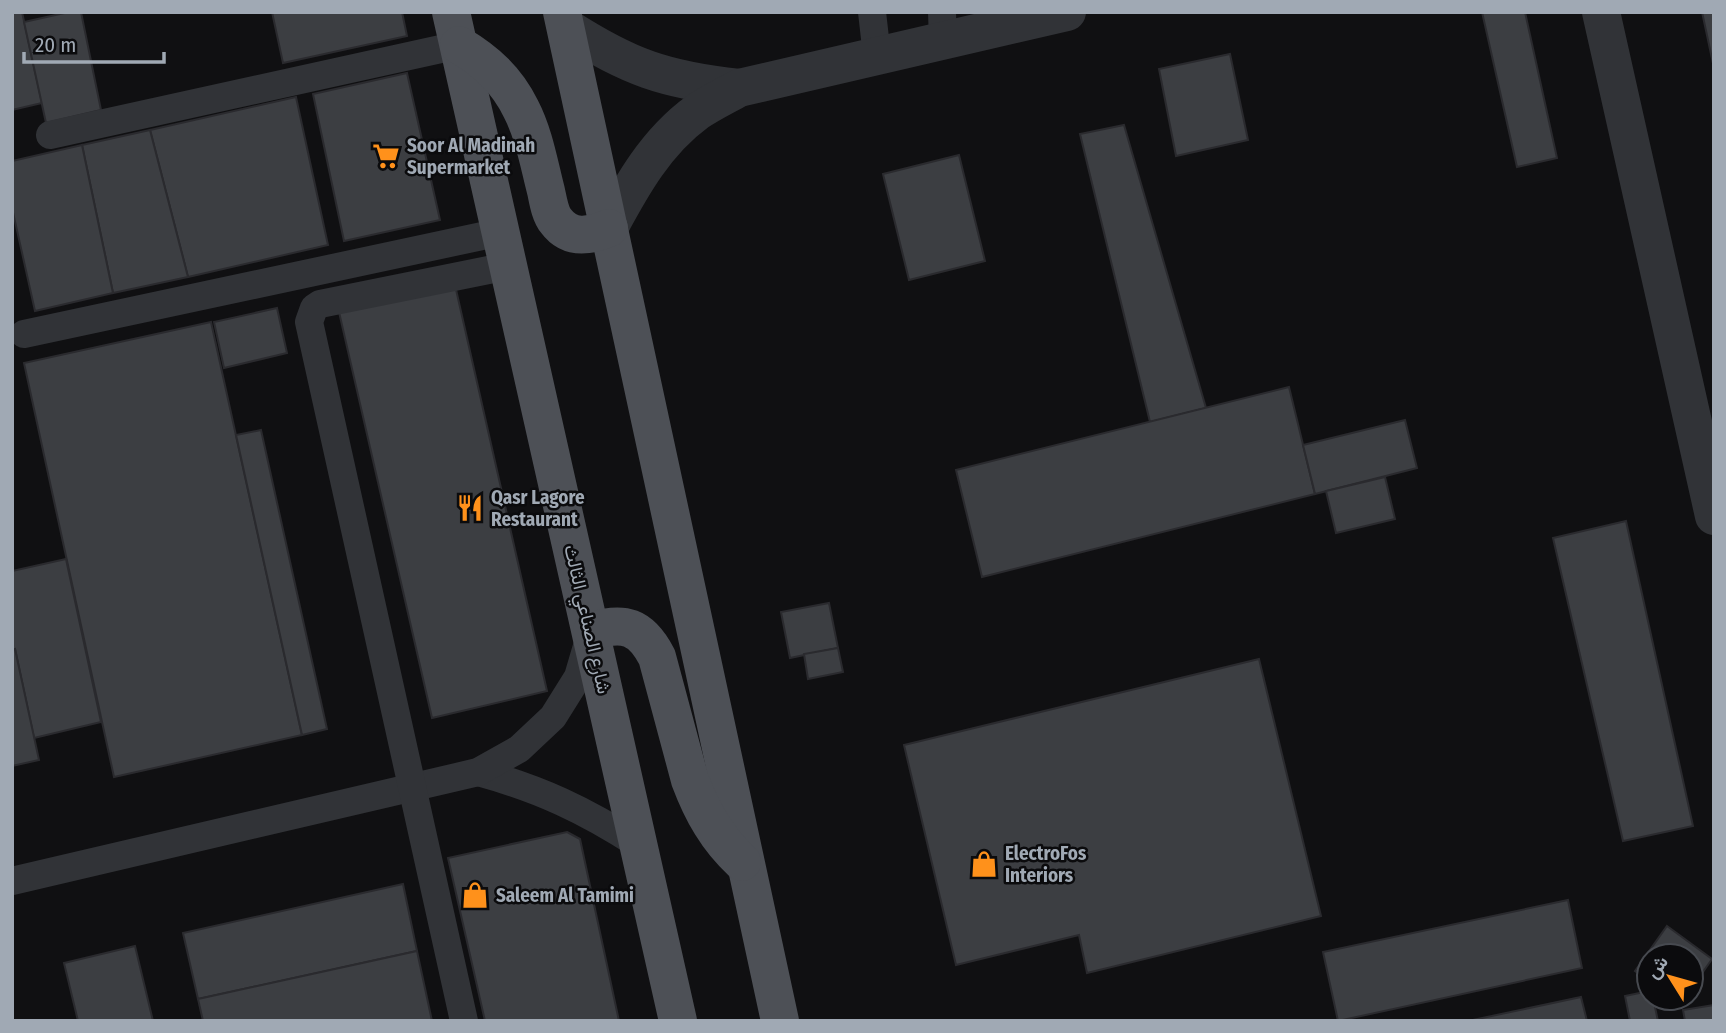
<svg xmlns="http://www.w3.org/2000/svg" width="1726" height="1033" font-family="'Fira Sans Condensed',Vazirmatn,sans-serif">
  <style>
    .building { fill: #3c3e42; stroke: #2a2a2e; stroke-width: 2 }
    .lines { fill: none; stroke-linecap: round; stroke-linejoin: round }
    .lane { stroke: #313337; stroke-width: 28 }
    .street { stroke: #313337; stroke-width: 38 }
    .primary { stroke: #4d5056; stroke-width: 38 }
    .labels { text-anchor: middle; stroke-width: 5; stroke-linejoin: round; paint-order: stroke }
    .poi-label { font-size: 19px; font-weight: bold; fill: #a0a9b4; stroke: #0b0b0d; text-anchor: start }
    .street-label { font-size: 19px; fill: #a0a9b4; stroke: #0b0b0d }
  </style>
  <rect width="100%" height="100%" fill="#101012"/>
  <!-- building -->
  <g class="building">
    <polygon points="12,12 22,12 42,103 12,110"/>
    <polygon points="69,12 81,12 101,110 46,123 24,22"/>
    <polygon points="272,12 402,12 407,36 283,63"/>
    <polygon points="1482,12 1525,12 1557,158 1517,167"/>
    <polygon points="1702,12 1714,12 1714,68"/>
    <polygon points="1230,54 1248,140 1176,156 1159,69"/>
    <polygon points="407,73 440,220 344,241 313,94"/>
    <polygon points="296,97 328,245 188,277 150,130"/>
    <polygon points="1124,125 1206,408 1150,422 1080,134"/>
    <polygon points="150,130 188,277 113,293 82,145"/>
    <polygon points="82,145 113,293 35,311 12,208 12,161"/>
    <polygon points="959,155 985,261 909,280 883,174"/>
    <polygon points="455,285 547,691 432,718 339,312"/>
    <polygon points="277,308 287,353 224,368 214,322"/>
    <polygon points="211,322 302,735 114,777 24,363"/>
    <polygon points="1289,387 1315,494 982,577 956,470"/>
    <polygon points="1405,420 1417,468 1315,494 1303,445"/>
    <polygon points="261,430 327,729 302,735 236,435"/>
    <polygon points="1385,477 1395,519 1336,533 1326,491"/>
    <polygon points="1626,521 1693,826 1623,841 1553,538"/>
    <polygon points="66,559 101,722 34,738 15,649 12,650 12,571"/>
    <polygon points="829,603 838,648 790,658 781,612"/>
    <polygon points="838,648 843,672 808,679 804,654"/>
    <polygon points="15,649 39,760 12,766 12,650"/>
    <polygon points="1259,659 1321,916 1087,973 1079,935 956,965 904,745"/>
    <polygon points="567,832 580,839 619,1021 485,1021 448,858"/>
    <polygon points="403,884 417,951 198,999 183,933"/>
    <polygon points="1568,900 1582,968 1338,1021 1323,952"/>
    <polygon points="1667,926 1712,959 1691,989 1691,956 1649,956 1649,981 1635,971"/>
    <polygon points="135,946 153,1021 78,1021 64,963"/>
    <polygon points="417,951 432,1021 203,1021 198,999"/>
    <polygon points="1649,991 1649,998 1653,998 1658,1021 1630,1021 1625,996"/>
    <polygon points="1581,997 1587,1021 1468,1021"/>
    <polygon points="1714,1005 1714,1021 1685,1021 1683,1010"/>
  </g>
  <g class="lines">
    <!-- lane -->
    <g class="lane">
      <polyline points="872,12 877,56"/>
      <polyline points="942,12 943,41"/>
      <polyline points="50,135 459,45"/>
      <polyline points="24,334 501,232"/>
      <path d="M478 772C540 789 585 810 639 845"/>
      <polyline points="12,881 478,772 519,749 553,717 578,677 590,636"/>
      <polyline points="464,1021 309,322 314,308 320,304 508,266"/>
    </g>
    <!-- street -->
    <g class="street">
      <polyline points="1601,12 1714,516"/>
      <path d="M566 27C628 67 665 80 739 88"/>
      <path d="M609 228C632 185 656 142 697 112 710 103 725 96 739 88L1067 12"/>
    </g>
    <!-- primary -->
    <g class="primary">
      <polyline points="451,12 678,1021"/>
      <polyline points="562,12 780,1021"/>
      <path d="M459 45C486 61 507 80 521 109 534 134 539 164 546 191 548 200 550 214 556 221 570 240 590 236 609 228"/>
      <path d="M592 631C624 621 641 626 657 657L690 780C702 812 717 839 742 862"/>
    </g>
  </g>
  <!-- icons -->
  <defs>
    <symbol id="supermarket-bare" viewBox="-9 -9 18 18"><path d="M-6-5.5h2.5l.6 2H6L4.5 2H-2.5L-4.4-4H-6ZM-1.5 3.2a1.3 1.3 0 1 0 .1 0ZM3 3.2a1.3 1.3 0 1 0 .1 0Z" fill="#ff911b" stroke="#0b0b0d" stroke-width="2.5" paint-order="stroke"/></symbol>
    <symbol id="restaurant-bare" viewBox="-9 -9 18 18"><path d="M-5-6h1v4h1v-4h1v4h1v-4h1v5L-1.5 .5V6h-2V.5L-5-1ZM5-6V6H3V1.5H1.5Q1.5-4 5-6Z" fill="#ff911b" stroke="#0b0b0d" stroke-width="2.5" paint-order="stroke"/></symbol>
    <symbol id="shop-bare" viewBox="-9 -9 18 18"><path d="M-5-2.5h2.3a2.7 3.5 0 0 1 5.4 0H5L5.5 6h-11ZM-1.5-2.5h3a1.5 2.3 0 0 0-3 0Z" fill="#ff911b" stroke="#0b0b0d" stroke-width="2.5" paint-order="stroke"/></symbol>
  </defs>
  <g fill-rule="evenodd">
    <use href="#supermarket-bare" x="367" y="137" width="38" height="38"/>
    <use href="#restaurant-bare" x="451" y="489" width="38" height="38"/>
    <use href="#shop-bare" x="965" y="845" width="38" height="38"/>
    <use href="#shop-bare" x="456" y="876" width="38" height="38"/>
  </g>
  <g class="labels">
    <!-- poi labels -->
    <g class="poi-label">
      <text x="407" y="152">Soor Al Madinah<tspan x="407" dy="22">Supermarket</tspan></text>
      <text x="491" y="504">Qasr Lagore<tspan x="491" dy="22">Restaurant</tspan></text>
      <text x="1005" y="860">ElectroFos<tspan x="1005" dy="22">Interiors</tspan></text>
      <text x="496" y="902">Saleem Al Tamimi</text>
    </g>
    <!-- street labels -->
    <g class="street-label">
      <text transform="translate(588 619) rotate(77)" y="7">شارع الصناعي الثالث</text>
    </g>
  </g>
  <!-- border -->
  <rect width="1726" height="1033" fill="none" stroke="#a0a9b4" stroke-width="28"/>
  <!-- north arrow -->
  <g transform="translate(1670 977) rotate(307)"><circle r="33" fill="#0b0b0d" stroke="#474a50" stroke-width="2"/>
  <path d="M0-5L12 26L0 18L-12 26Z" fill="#ff911b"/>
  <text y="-10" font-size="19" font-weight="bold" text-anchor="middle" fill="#a0a9b4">ش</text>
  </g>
  <!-- scale -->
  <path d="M24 52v10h140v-10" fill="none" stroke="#a0a9b4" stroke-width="3.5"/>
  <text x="35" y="52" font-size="21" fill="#a0a9b4" stroke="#0b0b0d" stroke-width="5" paint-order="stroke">20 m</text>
</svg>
